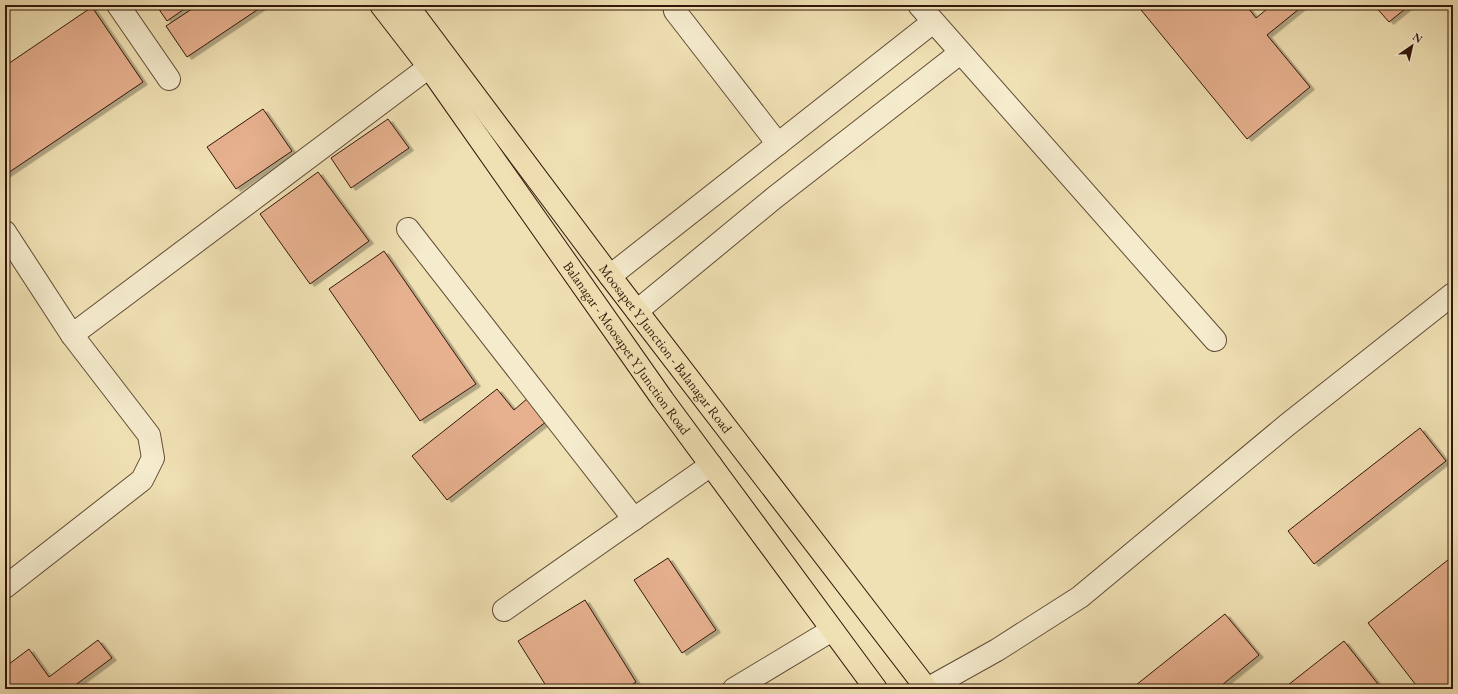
<svg xmlns="http://www.w3.org/2000/svg" width="1458" height="694" font-family="'EB Garamond',serif">
  <style>
    .building { fill: #e7b18f; stroke: #32170b; filter: url(#shadow) }
    .lines { fill: none; stroke-linecap: round; stroke-linejoin: round }
    .minor-casing { stroke: #624a35; stroke-width: 24 }
    .major-casing { stroke: #32170b; stroke-width: 24 }
    .minor { stroke: #f5ecce; stroke-width: 22 }
    .major { stroke: #f0e1b4; stroke-width: 22 }
    .labels { text-anchor: middle; stroke-width: 3; stroke-linejoin: round; paint-order: stroke }
    .street-label { font-size: 14px; fill: #32170b; stroke: #f5ecce }
  </style>
  <defs>
    <filter id="shadow"><feDropShadow dx="4.5" dy="2.5" stdDeviation="0" flood-color="#0004"/></filter>
  </defs>
  <rect width="100%" height="100%" fill="#f0e1b4"/>
  <filter id="stains"><feTurbulence type="fractalNoise" baseFrequency=".005" numOctaves="4"/><feColorMatrix values="0 0 0 0 .2 0 0 0 0 .09 0 0 0 0 .02 0 0 0 .5 -.17"/></filter>
  <radialGradient id="worn" r=".72"><stop offset=".6" stop-color="#630" stop-opacity="0"/><stop offset="1" stop-color="#630" stop-opacity=".3"/></radialGradient>
  <!-- building -->
  <g class="building">
    <polygon points="156,5 190,5 167,21"/>
    <polygon points="198,5 262,5 263,6 187,57 166,26"/>
    <polygon points="1137,5 1246,5 1256,18 1272,5 1304,5 1267,35 1310,87 1247,139"/>
    <polygon points="1374,5 1410,5 1389,22"/>
    <polygon points="92,7 143,82 5,175 5,66"/>
    <polygon points="263,109 292,151 236,189 207,147"/>
    <polygon points="388,119 409,148 351,188 331,158"/>
    <polygon points="318,172 369,241 310,284 260,214"/>
    <polygon points="384,251 476,384 420,421 329,289"/>
    <polygon points="497,389 514,410 528,398 547,421 447,500 412,456"/>
    <polygon points="1420,428 1446,461 1314,564 1288,531"/>
    <polygon points="1453,556 1453,689 1419,689 1368,623"/>
    <polygon points="668,558 716,630 682,653 634,580"/>
    <polygon points="585,600 636,682 625,689 548,689 518,641"/>
    <polygon points="1225,614 1259,655 1217,689 1131,689"/>
    <polygon points="98,640 112,658 70,689 13,689 5,679 5,667 29,649 49,677"/>
    <polygon points="1344,641 1382,689 1291,689 1288,685"/>
  </g>
  <g class="lines">
    <defs>
      <g id="minor">
        <polyline points="118,5 169,79"/>
        <polyline points="674,5 675,11 778,144"/>
        <polyline points="919,5 1215,340"/>
        <polyline points="408,229 634,519"/>
        <polyline points="5,232 72,335 149,435 153,458 142,480 5,587"/>
        <polyline points="610,276 933,22"/>
        <polyline points="637,311 774,198 960,53"/>
        <polyline points="72,335 429,67"/>
        <polyline points="504,610 711,465"/>
        <polyline points="734,689 832,630"/>
        <polyline points="927,689 997,650 1080,597 1287,425 1453,294"/>
      </g>
      <g id="major">
        <path id="s1" d="M381 5 429 67 663 400 876 689"/>
        <path id="s2" d="M407 5 610 276 927 689"/>
      </g>
    </defs>
    <!-- minor casing -->
    <use href="#minor" class="minor-casing"/>
    <!-- major casing -->
    <use href="#major" class="major-casing"/>
    <!-- minor -->
    <use href="#minor" class="minor"/>
    <!-- major -->
    <use href="#major" class="major"/>
  </g>
  <g class="labels">
    <!-- street labels -->
    <g class="street-label">
      <text dy="5" stroke="none"><textPath href="#s1" startOffset="422">Balanagar - Moosapet Y Junction Road</textPath></text>
      <text dy="5" stroke="none"><textPath href="#s2" startOffset="430">Moosapet Y Junction - Balanagar Road</textPath></text>
    </g>
  </g>
  <!-- margin -->
  <rect width="1458" height="694" fill="none" stroke="#f0e1b4" stroke-width="20"/>
  <rect x="6" y="6" width="1446" height="682" fill="none" stroke="#32170b" stroke-width="2"/>
  <rect x="10" y="10" width="1438" height="674" fill="none" stroke="#32170b"/>
  <!-- north arrow -->
  <g transform="translate(1412 46) rotate(34)" stroke="#f5ecce" stroke-width="3" paint-order="stroke">
  <path d="M0-3L7 15L0 10L-7 15Z" fill="#32170b"/>
  <text y="-6" font-size="11" font-weight="bold" text-anchor="middle" fill="#32170b">N</text>
  </g>
  <rect width="100%" height="100%" filter="url(#stains)"/>
  <rect width="100%" height="100%" fill="url(#worn)"/>
</svg>
